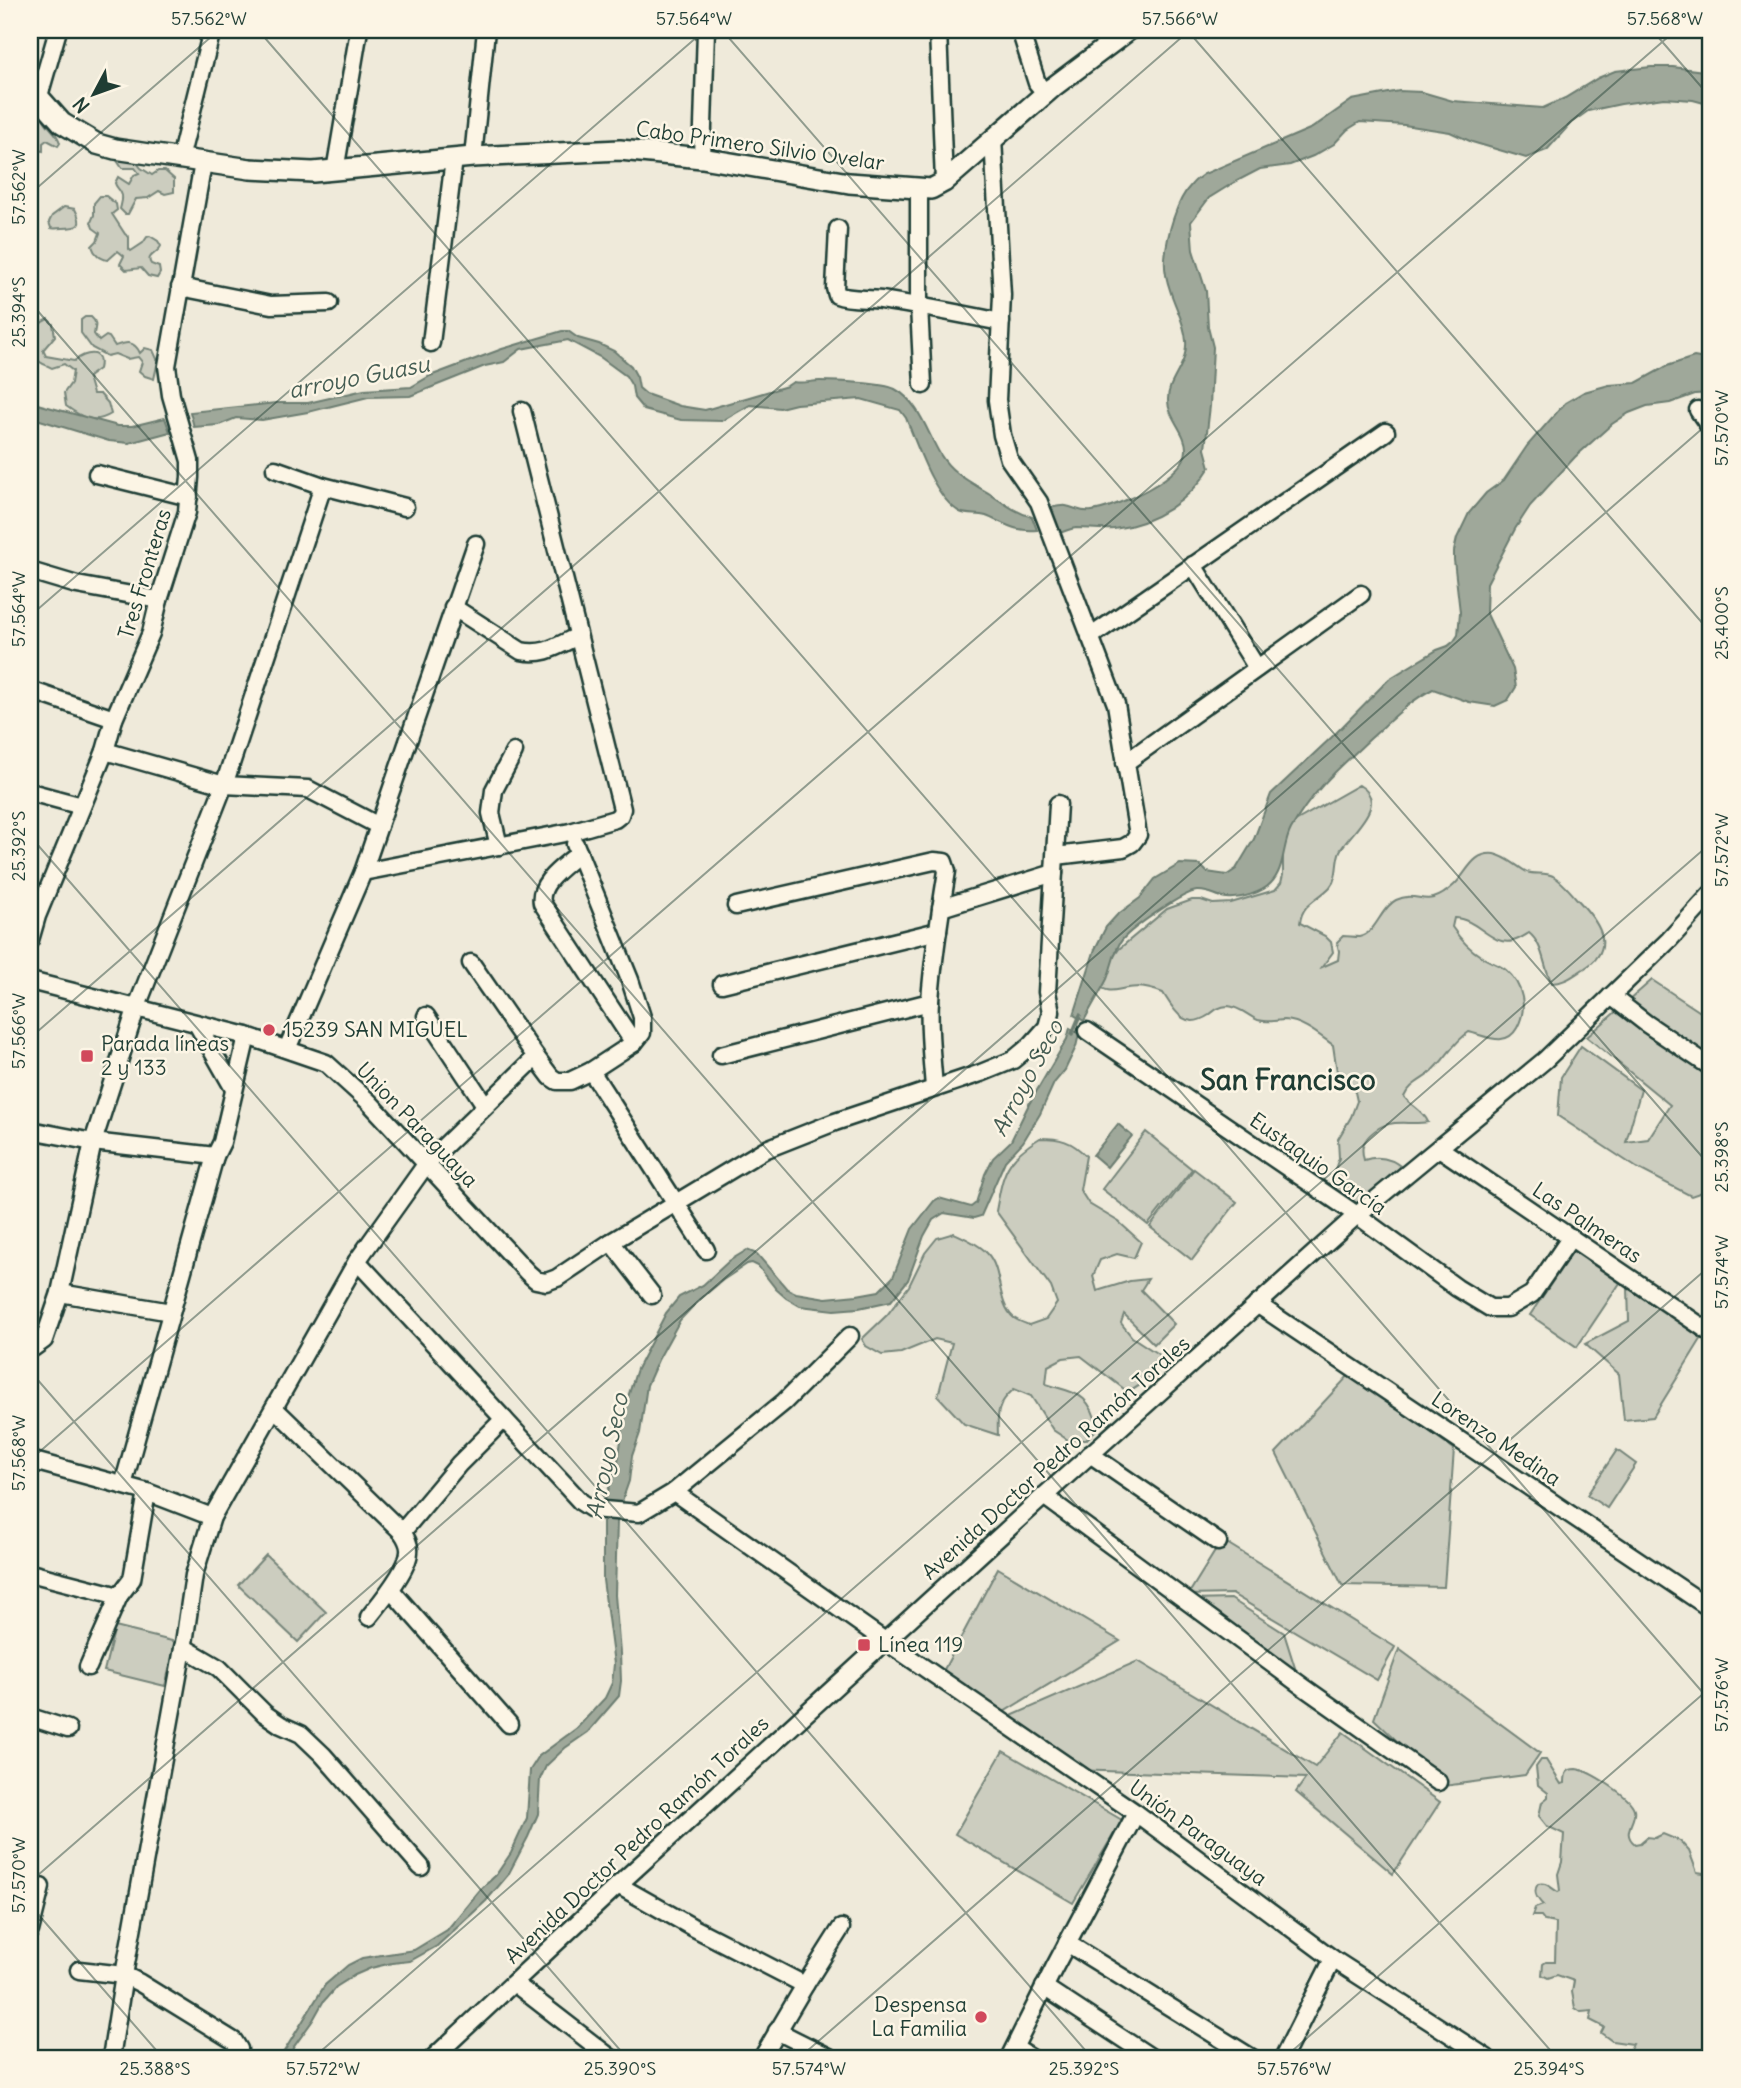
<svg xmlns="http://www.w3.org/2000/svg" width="1741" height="2088" font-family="Delius,sans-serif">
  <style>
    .green { fill: #cccdbf; stroke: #76857a; stroke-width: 2 }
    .water { fill: #9fa89a; stroke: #6c7d71; stroke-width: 2 }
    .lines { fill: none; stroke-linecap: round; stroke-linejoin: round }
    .stream { stroke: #6c7d71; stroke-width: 3.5 }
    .minor-casing { stroke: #1f3d34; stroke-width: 21 }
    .major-casing { stroke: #1f3d34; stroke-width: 24 }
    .minor { stroke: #fcf5e5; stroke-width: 16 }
    .major { stroke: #fcf5e5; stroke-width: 19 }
    .ticks { fill: none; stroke: #1f3d34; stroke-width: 2; stroke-opacity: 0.45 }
    .poi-dot { fill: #d1495b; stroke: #fcf5e5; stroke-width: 2.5 }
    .labels { text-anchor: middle; stroke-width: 5; stroke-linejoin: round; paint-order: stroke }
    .street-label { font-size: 21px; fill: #1f3d34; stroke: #fcf5e5 }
    .poi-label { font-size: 21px; fill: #1f3d34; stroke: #fcf5e5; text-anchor: start }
    .water-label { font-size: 23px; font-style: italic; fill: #455d53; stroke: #fcf5e5 }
    .district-label { font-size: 28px; font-weight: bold; fill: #1f3d34; stroke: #fcf5e5 }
    .neatline { fill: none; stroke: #1f3d34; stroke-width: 2.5 }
    .ticks-label { font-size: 18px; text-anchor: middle; fill: #1f3d34 }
  </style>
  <rect width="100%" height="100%" fill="#efeada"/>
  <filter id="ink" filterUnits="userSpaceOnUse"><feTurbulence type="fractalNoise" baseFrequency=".0143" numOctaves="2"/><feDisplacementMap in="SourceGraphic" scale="14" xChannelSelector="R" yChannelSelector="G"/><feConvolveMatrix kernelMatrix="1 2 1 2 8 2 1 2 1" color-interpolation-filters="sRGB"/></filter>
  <g filter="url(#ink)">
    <!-- green -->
    <g class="green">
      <path d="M30 97C36 105 40 114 46 123 51 130 58 134 60 143L58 146 47 140 43 143V151L38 150 34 145 38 133 35 129 30 128Z"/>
      <path d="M116 159H134L141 168 152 175 158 171H165L174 179V192L165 194 159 191 148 198 136 199 128 214H125L120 209C121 204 124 198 121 193 119 188 116 188 115 183L118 177 129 184 134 175 139 173 135 168H122Z"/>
      <path d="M100 196H106L116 204 117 210 112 214 125 234 129 237V249L131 251 143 243 147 237 150 236 158 241 161 246C158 254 145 255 151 264L159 267 160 273 157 278 148 276 141 268 126 270 120 264 124 256 118 251 108 260C100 259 94 253 92 246L97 241 100 233 93 228 91 222 94 215V203Z"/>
      <path d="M64 207 75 209C84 226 79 228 62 228 58 228 54 229 51 228L49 222 52 216Z"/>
      <path d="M85 317H91C98 323 95 327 94 334L99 341 106 336 109 337 115 346C124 343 134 339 140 353L145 348 153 350 158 361 154 379 145 376 139 371 142 362 138 357 127 359 115 354 107 356 92 348 81 333V320Z"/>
      <path d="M48 319 53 324 55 336 43 350 46 356 74 361C85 353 104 347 99 369L88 377 93 394H100L108 403 111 414C94 425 81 417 66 406L64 393 71 383 73 371 64 364 52 368C47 365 40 364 37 359 29 345 33 325 48 319Z"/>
      <path d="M1359 785C1391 803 1350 832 1340 851 1335 862 1339 876 1330 887 1318 900 1302 903 1300 923L1325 936 1331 942 1333 952 1322 967 1338 960 1339 951 1337 942 1343 936C1348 936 1354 937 1359 937 1376 934 1380 908 1396 900 1420 889 1425 912 1454 885 1468 872 1472 852 1494 854 1506 856 1516 866 1527 872 1535 875 1545 872 1553 876 1562 881 1569 890 1576 898 1596 919 1619 946 1585 968 1574 975 1565 983 1552 983 1543 967 1544 945 1529 933 1524 936 1518 940 1513 941 1492 947 1477 918 1454 918L1452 927C1460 939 1469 949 1482 957 1489 962 1499 964 1506 970 1523 985 1528 1008 1517 1028 1506 1048 1486 1036 1469 1032 1452 1043 1445 1061 1429 1074 1420 1081 1409 1085 1404 1097 1412 1107 1423 1110 1428 1122 1405 1126 1390 1116 1370 1135 1362 1143 1361 1149 1364 1160 1379 1155 1392 1158 1404 1169L1358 1204C1345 1202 1336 1195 1330 1183L1339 1158 1338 1139 1351 1117 1357 1101 1355 1092 1337 1072 1333 1045C1319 1035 1303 1021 1285 1020 1276 1020 1267 1023 1258 1020 1248 1016 1240 1007 1228 1006 1220 1006 1215 1010 1209 1015 1185 1031 1175 1012 1163 993 1153 989 1140 986 1128 988 1112 990 1110 994 1095 984L1119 949 1167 909 1192 900H1201L1213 904 1231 903 1275 890 1281 883 1283 875V828Z"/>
      <polygon points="1652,980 1711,1019 1711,1189 1691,1196 1637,1168 1558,1116 1561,1077 1581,1046 1641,1090 1626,1142 1648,1139 1670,1105 1587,1037"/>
      <polygon points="1146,1132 1192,1169 1148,1225 1102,1189"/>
      <path d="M1040 1138C1060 1138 1072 1141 1086 1156L1080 1190 1089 1204 1119 1222 1141 1242 1134 1258 1117 1254 1100 1260 1093 1276 1097 1291 1130 1281 1148 1279 1141 1290 1174 1324 1154 1344 1124 1314 1121 1323 1132 1337 1161 1356C1152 1375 1147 1383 1128 1392L1081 1356 1063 1358 1048 1366 1046 1384C1077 1394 1090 1393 1098 1428L1086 1440H1068L1053 1430 1031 1396 1014 1389C997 1404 997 1413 998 1435L964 1424 938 1396 952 1343 935 1339 901 1353 882 1355 866 1346 862 1339 887 1315 909 1286 925 1253 937 1238 954 1233C965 1238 979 1244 987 1253 1003 1270 996 1302 1014 1318 1018 1321 1024 1323 1029 1325L1046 1319 1057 1303 1051 1287 996 1211C1003 1173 1005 1159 1040 1138Z"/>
      <polygon points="1194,1169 1237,1202 1192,1260 1150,1227"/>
      <polygon points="1573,1251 1620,1283 1577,1347 1530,1315"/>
      <polygon points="1628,1288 1708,1328 1653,1417 1624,1420 1619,1374 1585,1344 1629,1321"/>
      <polygon points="1350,1374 1454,1449 1444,1587 1342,1585 1276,1453"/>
      <polygon points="1617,1450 1636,1464 1607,1508 1587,1495"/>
      <polygon points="1222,1540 1395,1647 1377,1680 1232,1594 1188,1595"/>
      <polygon points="266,1555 326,1612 298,1642 238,1585"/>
      <polygon points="998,1568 1120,1641 997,1716 940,1677"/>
      <polygon points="1231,1599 1284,1633 1296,1671 1193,1600"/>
      <polygon points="115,1627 176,1642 165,1686 104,1671"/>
      <polygon points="1399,1649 1540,1753 1525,1775 1444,1786 1374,1719"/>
      <polygon points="1138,1661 1315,1767 1343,1732 1440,1802 1393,1874 1296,1792 1306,1778 1073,1770 1002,1720"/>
      <polygon points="1003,1751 1122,1820 1073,1903 955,1834"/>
      <path d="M1541 1760H1546L1561 1784 1565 1783C1565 1774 1566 1769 1576 1769 1589 1770 1630 1796 1634 1809 1637 1822 1620 1832 1635 1844L1640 1843 1647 1837 1655 1838 1663 1834 1680 1841 1689 1851 1697 1872 1711 1874V2058H1629L1628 2053 1633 2044 1612 2041 1601 2033 1604 2027 1590 2020 1592 2011 1581 2012 1575 2008 1572 1992 1574 1981 1557 1975 1548 1978 1542 1975 1543 1964 1546 1962H1555L1556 1923 1545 1921 1541 1916H1532L1535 1908 1543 1905C1537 1899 1532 1892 1538 1884 1547 1882 1551 1888 1558 1892L1560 1891 1558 1874 1562 1862 1564 1834 1547 1826 1539 1816 1542 1802 1548 1797V1793L1538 1785 1536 1767Z"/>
    </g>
    <!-- water -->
    <g class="water">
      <path d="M1651 67H1673L1711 72V105L1693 100 1664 98 1621 104 1588 111 1571 123 1547 150 1526 158 1472 142 1450 132 1404 125 1360 122 1347 130 1334 144 1313 156 1290 165 1260 169 1233 183 1209 198 1191 222 1193 250 1206 291 1208 327 1213 347 1210 406 1205 449 1210 467C1190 501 1154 524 1114 529 1101 530 1088 528 1076 528 1069 529 1062 532 1055 535L1045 509C1052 508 1060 505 1066 506 1076 508 1082 513 1092 511 1115 508 1186 477 1186 450 1187 433 1168 418 1168 401 1167 379 1188 367 1186 341 1185 323 1175 307 1170 290 1167 281 1164 268 1165 258 1167 236 1176 200 1192 184 1195 180 1200 177 1204 174L1312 128 1352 100 1399 91 1422 92 1453 101 1543 108 1565 98 1598 78 1615 71Z"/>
      <path d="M562 331H568L578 338 599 344 614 351 631 366 637 377 639 388 646 394 680 406 705 410 787 386 793 382C804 384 810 381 820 381 834 381 884 383 895 389 919 402 927 432 940 454 953 475 971 482 990 494 1005 504 1015 512 1032 517L1037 530C1015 532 1006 524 986 516 977 513 968 516 960 512 934 498 917 444 906 418L900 410 861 399 796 404 780 408 750 405 722 421 681 420 644 410 634 398 632 386 626 376 600 357 568 340 521 349 504 362 485 366 410 396 368 397 308 412 262 420 236 418 219 425 194 427 190 412 276 403H308L364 390 411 387 430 376 502 349Z"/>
      <path d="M1694 357 1711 360V393L1695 394 1670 403 1647 406 1629 413 1612 424 1575 457 1530 506 1515 529 1487 583 1486 612 1513 669 1516 687 1508 700 1495 706 1469 702 1433 689C1408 702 1392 719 1371 738 1339 768 1313 790 1291 829 1282 846 1285 869 1271 883 1262 893 1240 899 1227 898 1216 897 1210 890 1197 891 1183 892 1132 928 1122 940 1114 950 1112 967 1107 979 1100 993 1091 1007 1084 1021L1074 1015 1095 949 1106 927 1117 915 1140 898 1155 879 1180 864 1200 865 1207 872 1227 875 1236 869 1254 839 1271 794 1334 735 1389 679 1437 650 1448 646 1454 641 1458 635 1460 612 1454 560V551L1457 538 1469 513 1486 493 1504 480 1527 446 1565 403 1584 392 1609 385 1636 383 1667 366Z"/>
      <polygon points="30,402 118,426 132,426 165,418 170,432 129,443 109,441 30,417"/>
      <polygon points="1070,1028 1079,1034 1076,1047 1065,1070 1054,1083 1040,1114 1023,1142 1005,1161 981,1216 974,1218 944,1213 933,1220 924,1236 908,1280 891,1301 859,1308 834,1310 800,1306 786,1298 776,1289 758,1266 752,1263 747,1264 723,1280 698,1301 680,1320 658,1360 647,1385 640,1433 632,1456 629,1481 621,1504 604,1503 618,1461 627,1400 637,1369 666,1313 679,1297 703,1285 729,1261 747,1250 757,1254 787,1289 796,1293 826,1298 857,1295 879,1291 893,1277 912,1229 934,1201 939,1198 971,1207 976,1203 985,1174 993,1158 1011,1141 1029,1104 1067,1039"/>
      <polygon points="1118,1124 1132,1136 1107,1167 1093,1155"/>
      <polygon points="603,1519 617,1520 615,1595 620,1653 621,1681 619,1696 588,1732 565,1748 546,1766 540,1779 538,1814 528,1837 508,1875 486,1901 437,1946 410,1961 392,1963 371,1968 355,1975 336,1987 323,2002 313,2020 293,2048 290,2058 280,2058 325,1985 348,1965 362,1958 414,1950 447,1930 480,1890 496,1875 511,1853 527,1818 530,1770 539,1756 577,1728 605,1698 612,1683 614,1664 603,1580"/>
    </g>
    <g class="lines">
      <!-- stream -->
      <polyline class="stream" points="1072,1034 1080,1015"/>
      <defs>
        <g id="minor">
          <polyline points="938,30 944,182"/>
          <polyline points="1020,30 1037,83 1046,94"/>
          <polyline points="39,96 58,30"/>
          <polyline points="993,139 1002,295 997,400 1002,435 1009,459 1039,502 1116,704 1138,835 1132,843 1123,848 1056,856"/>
          <polyline points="473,157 486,30"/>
          <polyline points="702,158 706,30"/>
          <polyline points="180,159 212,30"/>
          <polyline points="335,171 359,30"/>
          <polyline points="919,189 919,306 923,385"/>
          <path d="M838 229 835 288 837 295C850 300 867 298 881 300 921 306 961 314 1001 322"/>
          <polyline points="180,287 271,305 329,303"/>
          <polyline points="431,343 454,159"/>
          <polyline points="1698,410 1711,429"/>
          <polyline points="275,469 323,486 405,507"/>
          <polyline points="97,474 189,497"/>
          <polyline points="1193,565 1257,668"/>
          <polyline points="30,571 77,585 159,600"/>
          <path d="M453 607 521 651C544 656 557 646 578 636"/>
          <polyline points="1090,637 1386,432"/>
          <polyline points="30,690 114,719"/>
          <polyline points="105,751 224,785 308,789 379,826"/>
          <polyline points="1125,763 1361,594"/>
          <polyline points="30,792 82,806"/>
          <polyline points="575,844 630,980 642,1017 642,1033 634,1043"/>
          <polyline points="499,846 491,813 494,790 514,752"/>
          <polyline points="363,872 476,544"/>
          <path d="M736 906 934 861 944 862 947 871C940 914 933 957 930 1001 928 1029 932 1059 934 1088"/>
          <polyline points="941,908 1054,873"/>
          <polyline points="30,940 37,916 105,751 114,719 151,633 159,600 187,512 190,477 190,461 171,395 167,366 203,163"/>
          <path d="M471 963 536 1057 551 1077 557 1081H570L591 1071 634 1043 542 903C538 882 565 866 579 853"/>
          <polyline points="30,981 247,1036 326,1063 369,1102 528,1273 536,1280 546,1282 557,1278 611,1242 764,1150 835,1122 981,1073 1013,1060 1031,1045 1047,1027 1051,1012 1047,992 1058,804"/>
          <polyline points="722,984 938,931"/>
          <polyline points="1611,996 1647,1024 1711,1067"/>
          <polyline points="426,1016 485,1105"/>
          <polyline points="197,1024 234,1089"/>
          <polyline points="1087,1031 1357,1215 1457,1288 1490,1308 1508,1308 1532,1294 1571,1237"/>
          <polyline points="287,1049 363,872 570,832 615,819 620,815 622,809 522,411"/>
          <polyline points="721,1055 930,1002"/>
          <polyline points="591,1071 706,1250"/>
          <polyline points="30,1130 93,1142 215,1156"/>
          <polyline points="1439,1148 1711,1333"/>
          <polyline points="611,1242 652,1295"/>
          <polyline points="357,1261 581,1502 592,1509 639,1513 674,1492 885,1641 1136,1813 1333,1959 1487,2058"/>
          <polyline points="60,1293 171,1312"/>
          <polyline points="1257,1304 1711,1609"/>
          <polyline points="30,1348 33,1348 44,1340 60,1293 93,1142 136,1009 224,785 323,486"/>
          <path d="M274 1408 402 1532C406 1538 410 1544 409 1552 408 1570 380 1603 369 1617"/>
          <polyline points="1090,1454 1218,1542"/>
          <polyline points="30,1460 147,1492 212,1517"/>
          <polyline points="123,1485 215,1156 222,1142 247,1036"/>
          <polyline points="674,1492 784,1402 850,1336"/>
          <polyline points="1044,1496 1302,1686 1438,1782"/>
          <polyline points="402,1532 459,1464 504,1419"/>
          <polyline points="30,1573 119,1596"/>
          <polyline points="391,1590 509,1724"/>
          <polyline points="183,1647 219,1668 265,1714 281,1725 301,1734 323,1755 421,1867"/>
          <polyline points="88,1667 119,1596 132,1579 147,1492"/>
          <polyline points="30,1717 68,1729"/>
          <polyline points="618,1885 694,1928 805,1985"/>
          <polyline points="30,1931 41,1887"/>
          <polyline points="1067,1943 1252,2058"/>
          <polyline points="79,1970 124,1975 140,1983 234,2041 239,2049 237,2058"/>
          <polyline points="514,1983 611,2058"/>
          <polyline points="1044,1987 1152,2058"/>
          <polyline points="777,2031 831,2058"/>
          <polyline points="1015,2048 1031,2058"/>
          <polyline points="111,2058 124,1975 184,1643 194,1575 212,1517 357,1261 427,1163 536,1057"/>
          <polyline points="433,2058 618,1885 1044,1496 1357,1215 1545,1060 1669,940 1711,894"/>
          <polyline points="762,2058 805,1985 841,1928"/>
          <polyline points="1009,2058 1054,1968 1136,1813"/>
          <polyline points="1283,2058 1333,1959"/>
        </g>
        <polyline id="major" points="30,87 62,123 97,144 115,149 250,169 313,172 473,157 620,150 702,158 849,183 931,189 944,182 1053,87 1129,30"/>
      </defs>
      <!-- minor casing -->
      <use href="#minor" class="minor-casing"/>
      <!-- major casing -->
      <use href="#major" class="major-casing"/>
      <!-- minor -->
      <use href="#minor" class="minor"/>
      <!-- major -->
      <use href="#major" class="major"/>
    </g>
  </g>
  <!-- ticks -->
  <path class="ticks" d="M258 30 1711 1702M722 30 1711 1167M1187 30 1711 633M1652 30 1711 98M30 194 219 30M30 302 1557 2058M30 616 705 30M30 836 1092 2058M30 1038 1190 30M30 1371 627 2058M30 1460 1676 30M30 1882 1711 421M30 1905 163 2058M313 2058 1711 843M799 2058 1711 1265M1284 2058 1711 1687"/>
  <!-- markers -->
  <g class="poi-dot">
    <circle cx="269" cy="1030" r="7"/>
    <rect x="80" y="1049" width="14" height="14" rx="3.5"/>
    <rect x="857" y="1638" width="14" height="14" rx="3.5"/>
    <circle cx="981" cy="2017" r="7"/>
  </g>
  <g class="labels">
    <!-- street labels -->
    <g class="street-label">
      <text transform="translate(760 146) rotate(8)" y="7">Cabo Primero Silvio Ovelar</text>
      <text transform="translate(145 574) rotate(-73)" y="7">Tres Fronteras</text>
      <text transform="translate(417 1125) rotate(46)" y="7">Union Paraguaya</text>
      <text transform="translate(1318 1164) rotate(35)" y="7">Eustaquio García</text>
      <text transform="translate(1587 1223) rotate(34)" y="7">Las Palmeras</text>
      <text transform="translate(1496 1439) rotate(34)" y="7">Lorenzo Medina</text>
      <text transform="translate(1056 1458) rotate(-42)" y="7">Avenida Doctor Pedro Ramón Torales</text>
      <text transform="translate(1198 1833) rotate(36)" y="7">Unión Paraguaya</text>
      <text transform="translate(637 1840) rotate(-43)" y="7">Avenida Doctor Pedro Ramón Torales</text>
    </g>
    <!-- poi labels -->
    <g class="poi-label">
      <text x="283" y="1037">15239 SAN MIGUEL</text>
      <text x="101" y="1051">Parada líneas<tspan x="101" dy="24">2 y 133</tspan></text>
      <text x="878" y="1652">Línea 119</text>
      <text x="967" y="2012" text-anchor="end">Despensa<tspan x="967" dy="24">La Familia</tspan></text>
    </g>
    <!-- water labels -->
    <g class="water-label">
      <text transform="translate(359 377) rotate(-11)" y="8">arroyo Guasu</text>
      <text transform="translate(1027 1078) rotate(-62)" y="8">Arroyo Seco</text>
      <text transform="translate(607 1456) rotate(-78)" y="8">Arroyo Seco</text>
    </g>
    <!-- district labels -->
    <g class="district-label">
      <text x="1288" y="1090">San Francisco</text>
    </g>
  </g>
  <!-- margin -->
  <rect width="1741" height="2088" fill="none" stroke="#fcf5e5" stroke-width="77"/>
  <!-- north arrow -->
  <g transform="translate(94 94) rotate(229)" stroke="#fcf5e5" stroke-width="5" paint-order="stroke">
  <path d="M0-5L12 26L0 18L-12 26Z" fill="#1f3d34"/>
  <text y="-10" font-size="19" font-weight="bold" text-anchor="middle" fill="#1f3d34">N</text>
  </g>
  <rect x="38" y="38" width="1664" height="2012" class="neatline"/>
  <g class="ticks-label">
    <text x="209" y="25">57.562°W</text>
    <text x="694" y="25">57.564°W</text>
    <text x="1180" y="25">57.566°W</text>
    <text x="1665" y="25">57.568°W</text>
    <text transform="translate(19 187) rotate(-90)" y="6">57.562°W</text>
    <text transform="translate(19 312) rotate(-90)" y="6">25.394°S</text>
    <text transform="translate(1722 428) rotate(-90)" y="6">57.570°W</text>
    <text transform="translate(19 609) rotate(-90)" y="6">57.564°W</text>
    <text transform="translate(1722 623) rotate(-90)" y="6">25.400°S</text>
    <text transform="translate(19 846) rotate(-90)" y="6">25.392°S</text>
    <text transform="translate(1722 850) rotate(-90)" y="6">57.572°W</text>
    <text transform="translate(19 1031) rotate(-90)" y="6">57.566°W</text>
    <text transform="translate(1722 1157) rotate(-90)" y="6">25.398°S</text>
    <text transform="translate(1722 1272) rotate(-90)" y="6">57.574°W</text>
    <text transform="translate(19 1453) rotate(-90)" y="6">57.568°W</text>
    <text transform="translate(1722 1695) rotate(-90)" y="6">57.576°W</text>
    <text transform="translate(19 1875) rotate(-90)" y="6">57.570°W</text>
    <text x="155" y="2075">25.388°S</text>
    <text x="323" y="2075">57.572°W</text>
    <text x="620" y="2075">25.390°S</text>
    <text x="809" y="2075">57.574°W</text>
    <text x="1084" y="2075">25.392°S</text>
    <text x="1294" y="2075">57.576°W</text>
    <text x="1549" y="2075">25.394°S</text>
  </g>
</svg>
